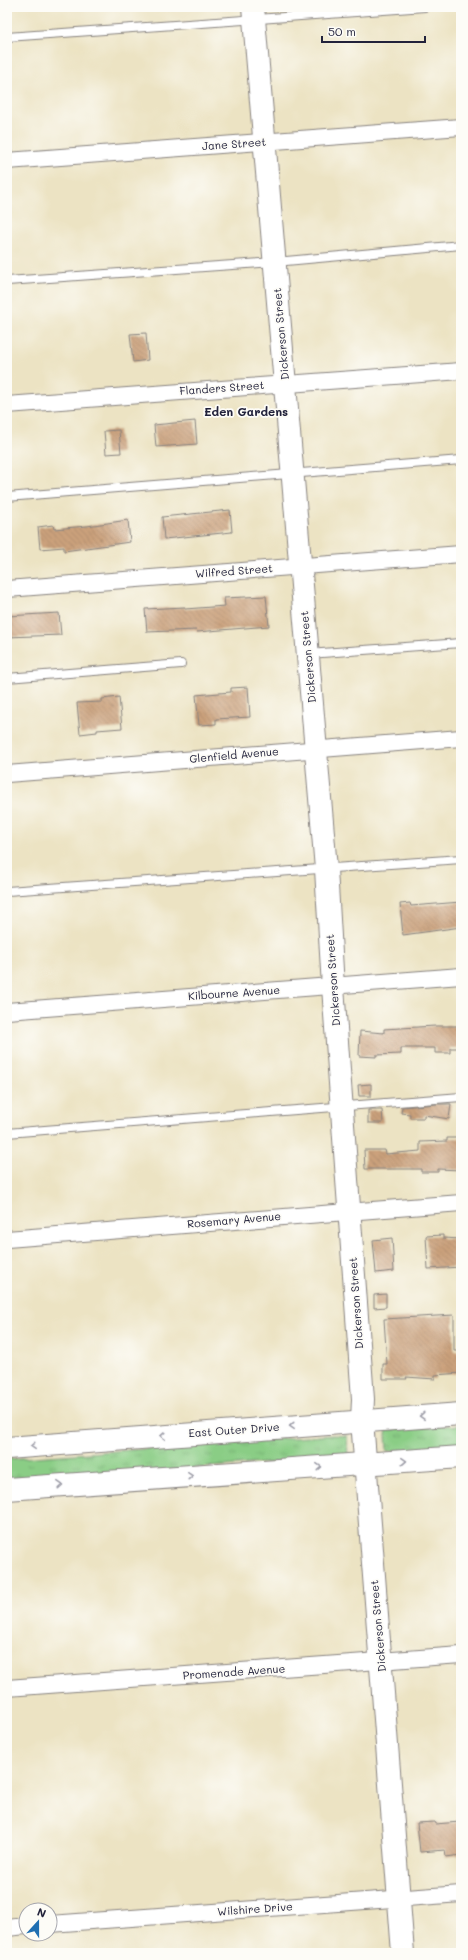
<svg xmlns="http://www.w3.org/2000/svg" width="468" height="1960" font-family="Mali,sans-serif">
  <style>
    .grass { fill: url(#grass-tufts); stroke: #567860 }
    .building { fill: url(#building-back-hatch) }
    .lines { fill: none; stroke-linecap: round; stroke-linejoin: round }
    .lane-casing { stroke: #87827f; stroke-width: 10 }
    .street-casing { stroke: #87827f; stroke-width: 18 }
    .secondary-casing { stroke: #87827f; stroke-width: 24 }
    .lane { stroke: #fff; stroke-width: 8 }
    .street { stroke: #fff; stroke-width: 16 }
    .secondary { stroke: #fff; stroke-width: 22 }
    .oneway { stroke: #9c9ca7 }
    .labels { text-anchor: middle; stroke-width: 3.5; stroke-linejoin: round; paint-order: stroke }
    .street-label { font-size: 11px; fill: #22223b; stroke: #fdfcf7 }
    .neighbourhood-label { font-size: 12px; font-weight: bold; fill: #22223b; stroke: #fdfcf7 }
  </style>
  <defs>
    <pattern id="grass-tufts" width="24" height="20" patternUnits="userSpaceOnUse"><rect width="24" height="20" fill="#8acd85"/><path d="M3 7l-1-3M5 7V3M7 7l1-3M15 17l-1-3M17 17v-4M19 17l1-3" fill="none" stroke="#77b074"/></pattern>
    <pattern id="building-back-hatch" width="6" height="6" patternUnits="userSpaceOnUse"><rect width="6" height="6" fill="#cba17c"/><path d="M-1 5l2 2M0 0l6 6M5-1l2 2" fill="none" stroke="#a48367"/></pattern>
  </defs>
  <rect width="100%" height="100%" fill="#fdfcf7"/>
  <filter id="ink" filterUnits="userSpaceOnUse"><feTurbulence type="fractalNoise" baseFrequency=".025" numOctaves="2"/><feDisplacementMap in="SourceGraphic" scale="8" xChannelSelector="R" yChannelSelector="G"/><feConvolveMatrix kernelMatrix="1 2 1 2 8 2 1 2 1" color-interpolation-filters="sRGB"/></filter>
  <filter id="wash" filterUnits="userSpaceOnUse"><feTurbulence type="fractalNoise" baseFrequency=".012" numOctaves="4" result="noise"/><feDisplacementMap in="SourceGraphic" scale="16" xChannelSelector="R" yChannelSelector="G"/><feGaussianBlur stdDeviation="0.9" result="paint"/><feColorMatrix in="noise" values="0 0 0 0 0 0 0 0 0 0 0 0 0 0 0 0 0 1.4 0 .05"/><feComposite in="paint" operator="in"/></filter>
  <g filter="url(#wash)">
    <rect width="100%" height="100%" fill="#ece3c3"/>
    <!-- grass -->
    <g class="grass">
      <polygon points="461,1425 461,1447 387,1451 386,1434 387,1430"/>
      <polygon points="333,1435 347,1436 348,1457 7,1482 7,1459"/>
    </g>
    <g id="blocks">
      <!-- building -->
      <g class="building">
        <polygon points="146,333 148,360 133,362 130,334"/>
        <polygon points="195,421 197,444 156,447 154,425"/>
        <polygon points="119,430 121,453 106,454 104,431"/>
        <polygon points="230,510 232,532 164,539 162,517"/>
        <polygon points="128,520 130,542 64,551 64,547 40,549 38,527 53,525 54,529 87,526"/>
        <polygon points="266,596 269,626 197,632 196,630 147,632 145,609 185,607 185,609 225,606 224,598"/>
        <polygon points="59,613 61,635 7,637 7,616"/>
        <polygon points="248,687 250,717 216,719 216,724 199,725 196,695 231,692 231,688"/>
        <polygon points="119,697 122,728 97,730 97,732 80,734 77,703 102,702 102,699"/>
        <polygon points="461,902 461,927 403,935 400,904 410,903 411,906"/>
        <polygon points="435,1026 461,1026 461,1048 450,1048 450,1053 435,1053 435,1048 401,1048 401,1054 376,1055 376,1057 359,1056 360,1031 384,1033 384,1029"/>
        <polygon points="371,1084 371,1096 359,1096 358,1085"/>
        <polygon points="436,1104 451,1104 449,1119 424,1115 424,1118 410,1118 410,1114 401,1113 402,1107"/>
        <polygon points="368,1110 382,1110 383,1123 368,1123"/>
        <polygon points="447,1138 461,1138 461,1170 438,1169 438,1172 421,1172 421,1169 365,1169 364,1150 385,1150 386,1154 420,1151 420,1142 447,1141"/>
        <polygon points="443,1235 443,1238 461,1239 461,1267 428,1269 426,1236"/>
        <polygon points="392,1238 394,1271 376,1273 373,1240"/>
        <polygon points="386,1294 386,1307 374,1308 374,1295"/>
        <polygon points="454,1315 454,1351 461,1351 461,1373 435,1375 435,1379 406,1377 407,1379 383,1379 383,1364 387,1364 384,1319"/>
        <polygon points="434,1822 435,1824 460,1822 461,1855 446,1857 445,1850 420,1852 417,1823"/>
      </g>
    </g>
  </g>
  <g filter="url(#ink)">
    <use href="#blocks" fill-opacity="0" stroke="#87827f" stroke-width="1"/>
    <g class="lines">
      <defs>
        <g id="lane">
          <polyline points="7,37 425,7"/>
          <polyline points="7,281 275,262 461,245"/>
          <polyline points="7,497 461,460"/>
          <polyline points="308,654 461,643"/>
          <polyline points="7,678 181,664"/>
          <polyline points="7,891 461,859"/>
          <polyline points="7,1133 461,1097"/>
        </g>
        <g id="street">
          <polyline points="7,161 461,127"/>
          <polyline points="7,405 461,371"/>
          <polyline points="7,589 461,554"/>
          <polyline points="7,774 461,738"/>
          <polyline points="7,1011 461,976"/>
          <polyline points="7,1239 461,1203"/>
          <polyline points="7,1688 461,1655"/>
          <polyline points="50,1924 461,1894"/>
          <polyline points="7,1928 26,1926"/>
        </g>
        <g id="secondary">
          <polyline points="253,7 326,869 333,987 363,1399 362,1420 403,1953"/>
          <polyline points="7,1448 461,1414"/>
          <polyline points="7,1489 461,1457"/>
        </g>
      </defs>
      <!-- lane casing -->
      <use href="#lane" class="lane-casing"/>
      <!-- street casing -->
      <use href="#street" class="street-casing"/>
      <!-- secondary casing -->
      <use href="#secondary" class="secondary-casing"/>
      <!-- lane -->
      <use href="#lane" class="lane"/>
      <!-- street -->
      <use href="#street" class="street"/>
      <!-- secondary -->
      <use href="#secondary" class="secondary"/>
    </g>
    <!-- one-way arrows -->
    <defs><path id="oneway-chevron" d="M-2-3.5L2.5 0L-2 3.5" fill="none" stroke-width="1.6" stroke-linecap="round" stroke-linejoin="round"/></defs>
    <g class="oneway">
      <use href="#oneway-chevron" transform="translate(422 1416) rotate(176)"/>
      <use href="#oneway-chevron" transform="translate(292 1426) rotate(176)"/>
      <use href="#oneway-chevron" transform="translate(163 1436) rotate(176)"/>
      <use href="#oneway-chevron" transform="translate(33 1446) rotate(176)"/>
      <use href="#oneway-chevron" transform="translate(404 1461) rotate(-4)"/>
      <use href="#oneway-chevron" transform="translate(319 1467) rotate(-4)"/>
      <use href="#oneway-chevron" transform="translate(190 1476) rotate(-4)"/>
      <use href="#oneway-chevron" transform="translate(60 1485) rotate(-4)"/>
    </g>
  </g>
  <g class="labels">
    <!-- street labels -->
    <g class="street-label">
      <text transform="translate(234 144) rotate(-4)" y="4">Jane Street</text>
      <text transform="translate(281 334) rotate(-95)" y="4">Dickerson Street</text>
      <text transform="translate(222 388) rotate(-4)" y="4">Flanders Street</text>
      <text transform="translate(234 571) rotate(-4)" y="4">Wilfred Street</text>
      <text transform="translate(308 657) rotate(-95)" y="4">Dickerson Street</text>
      <text transform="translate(234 755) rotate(-5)" y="4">Glenfield Avenue</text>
      <text transform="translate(333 980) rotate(-94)" y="4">Dickerson Street</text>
      <text transform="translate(234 993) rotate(-4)" y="4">Kilbourne Avenue</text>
      <text transform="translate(234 1220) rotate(-5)" y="4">Rosemary Avenue</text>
      <text transform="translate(356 1303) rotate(-94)" y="4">Dickerson Street</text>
      <text transform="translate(234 1430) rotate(-4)" y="4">East Outer Drive</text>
      <text transform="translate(378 1626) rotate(-95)" y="4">Dickerson Street</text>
      <text transform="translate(234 1672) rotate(-4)" y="4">Promenade Avenue</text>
      <text transform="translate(255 1909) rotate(-4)" y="4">Wilshire Drive</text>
    </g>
    <!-- neighbourhood labels -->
    <g class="neighbourhood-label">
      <text x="246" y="416">Eden Gardens</text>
    </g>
  </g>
  <!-- margin -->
  <rect width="468" height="1960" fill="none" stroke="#fdfcf7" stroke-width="24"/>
  <!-- north arrow -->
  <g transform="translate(38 1922) rotate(21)"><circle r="19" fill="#fdfcf7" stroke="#a5a5ac"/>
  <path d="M0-3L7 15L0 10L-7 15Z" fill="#1f6fb2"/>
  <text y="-6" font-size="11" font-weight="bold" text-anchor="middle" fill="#22223b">N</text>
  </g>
  <!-- scale -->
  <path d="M322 36v6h103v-6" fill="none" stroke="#22223b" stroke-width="2"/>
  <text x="328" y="36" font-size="12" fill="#22223b" stroke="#fdfcf7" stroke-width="3" paint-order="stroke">50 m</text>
</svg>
